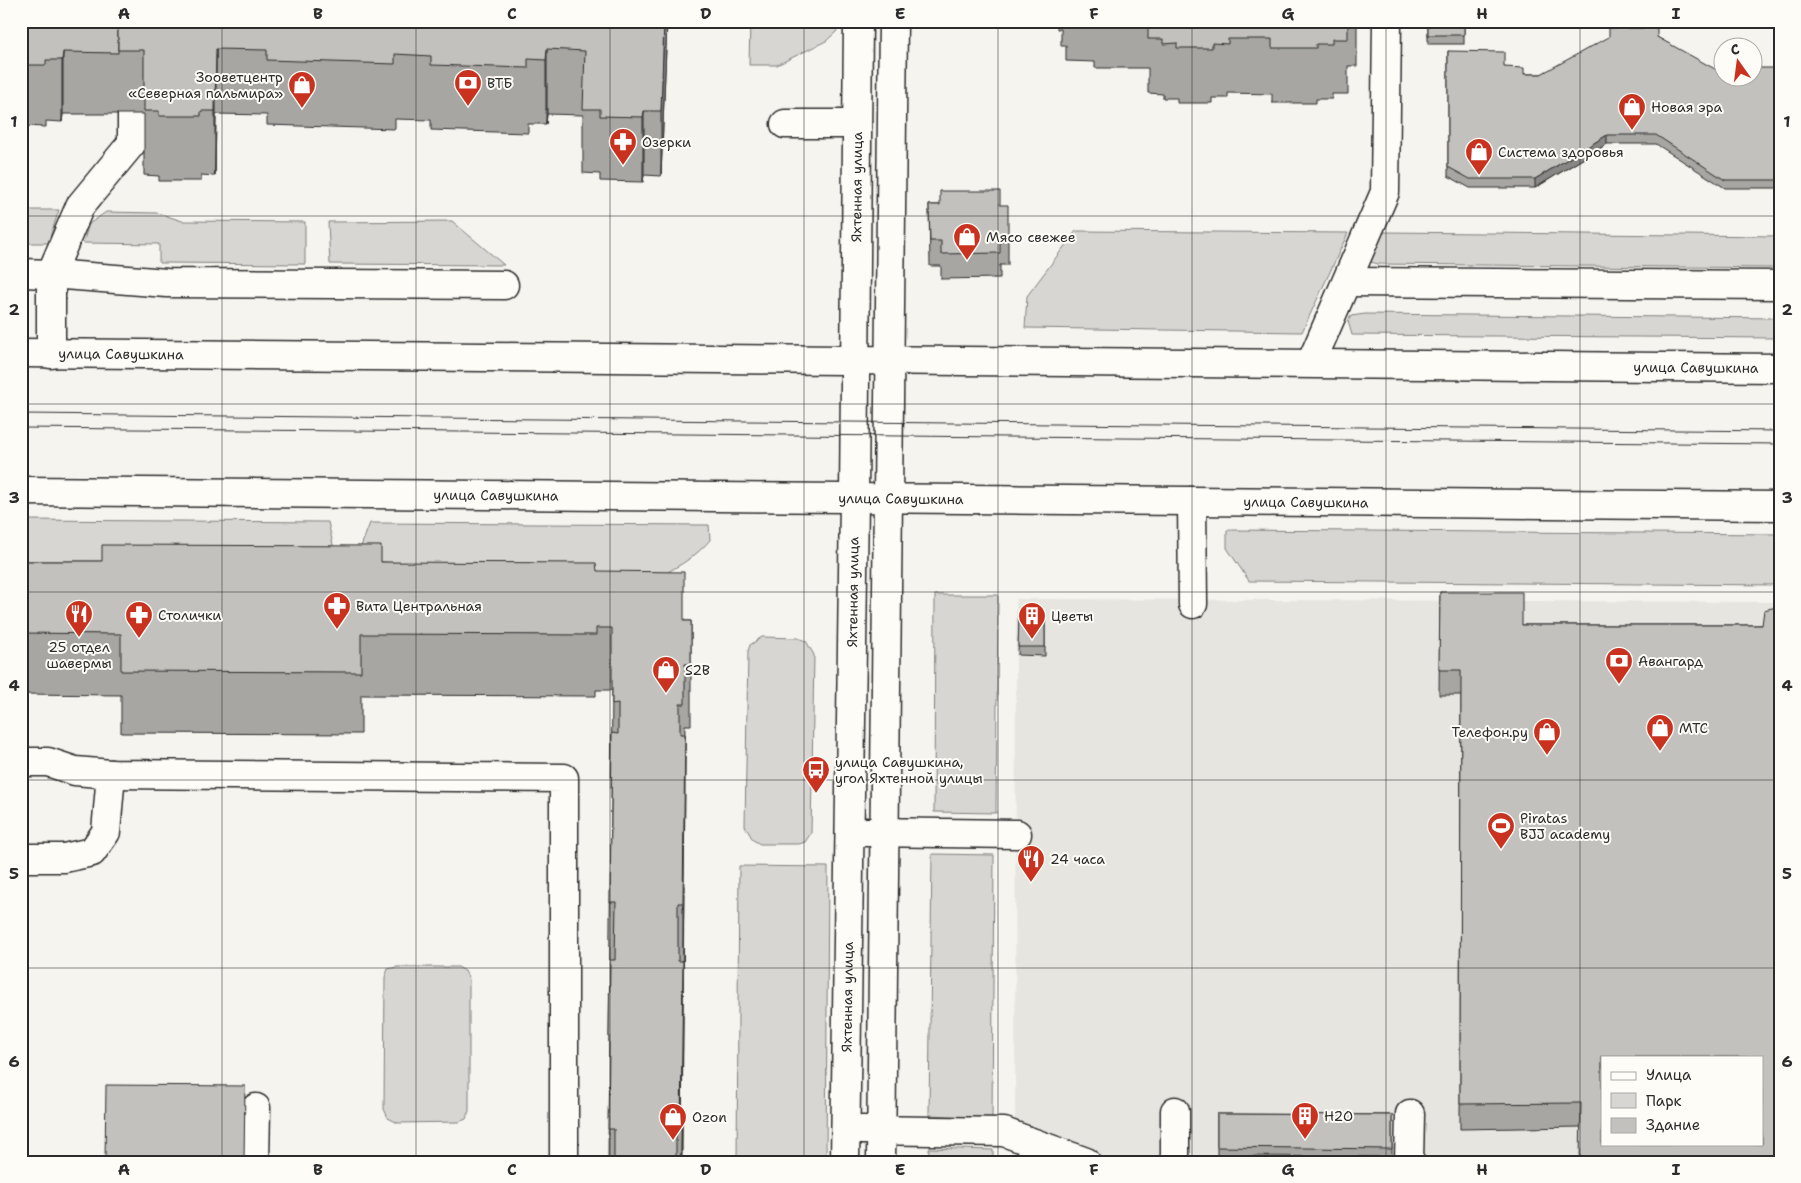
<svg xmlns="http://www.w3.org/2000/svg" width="1801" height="1183" font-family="'Shantell Sans',sans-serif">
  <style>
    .built { fill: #e6e5e0; fill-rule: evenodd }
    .green { fill: #d7d6d2; stroke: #81807e }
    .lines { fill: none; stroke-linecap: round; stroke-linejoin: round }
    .minor-casing { stroke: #2b2b2b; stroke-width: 31 }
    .major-casing { stroke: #2b2b2b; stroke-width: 31 }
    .minor { stroke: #fdfcf7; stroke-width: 28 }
    .major { stroke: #fdfcf7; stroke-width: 28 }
    .tram { stroke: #2b2b2b; stroke-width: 1 }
    .wall { fill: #a7a6a3; stroke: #2b2b2b }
    .shaded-wall { fill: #888785; stroke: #2b2b2b }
    .building { fill: #c2c1be; stroke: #2b2b2b; fill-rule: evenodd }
    .grid { fill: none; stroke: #2b2b2b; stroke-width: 1; stroke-opacity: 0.55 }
    .labels { text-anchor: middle; stroke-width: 4; stroke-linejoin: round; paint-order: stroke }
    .poi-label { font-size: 14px; fill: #2b2b2b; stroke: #fdfcf7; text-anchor: start }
    .street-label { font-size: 14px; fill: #2b2b2b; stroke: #fdfcf7 }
    .neatline { fill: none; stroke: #2b2b2b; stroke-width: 2 }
    .grid-label { font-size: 16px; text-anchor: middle; font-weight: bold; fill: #2b2b2b }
  </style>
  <rect width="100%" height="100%" fill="#f5f4ef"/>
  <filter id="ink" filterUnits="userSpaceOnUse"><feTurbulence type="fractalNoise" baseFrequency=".02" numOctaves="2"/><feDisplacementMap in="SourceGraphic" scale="10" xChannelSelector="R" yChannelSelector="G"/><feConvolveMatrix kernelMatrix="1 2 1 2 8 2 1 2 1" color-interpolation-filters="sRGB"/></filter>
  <g filter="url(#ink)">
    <!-- built -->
    <path class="built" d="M1016 599 1780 602V1162H1015ZM1602 1057H1762V1144H1602Z"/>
    <!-- green -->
    <g class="green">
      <polygon points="750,21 842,21 836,32 826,41 777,65 749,65"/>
      <polygon points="21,210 59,210 48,243 21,243"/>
      <polygon points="106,212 158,213 182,221 305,222 305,264 159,263 159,244 83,243 89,224"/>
      <polygon points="452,221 504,265 330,264 328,222"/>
      <polygon points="1076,231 1348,233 1302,332 1025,328 1027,296"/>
      <polygon points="1385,232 1780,236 1780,268 1378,264 1371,262 1369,256 1376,241"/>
      <polygon points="1365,314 1780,318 1780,338 1352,335 1348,321 1351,316"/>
      <polygon points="21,520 328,522 334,549 21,574"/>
      <path d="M370 523 709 525 710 540C693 560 673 569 651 581L360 578V549Z"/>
      <polygon points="1227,530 1780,534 1780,585 1249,581 1227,548"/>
      <polygon points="935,595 998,595 996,813 934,812"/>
      <polygon points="762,637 798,638 806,641 814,655 811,833 805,842 799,844 760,844 753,840 745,826 748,651 750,645"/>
      <polygon points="932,854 994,855 992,1118 929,1115"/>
      <polygon points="739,866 828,867 826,1162 737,1162"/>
      <polygon points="397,967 458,967 465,971 469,979 469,1111 466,1119 459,1122 398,1123 388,1118 384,1109 385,977 388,969"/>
      <polygon points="929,1148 993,1150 993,1162 928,1162"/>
    </g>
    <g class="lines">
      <defs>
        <g id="minor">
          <polyline points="785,124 857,124"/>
          <polyline points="21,273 51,274 167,283 504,285"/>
          <polyline points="1347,282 1780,285"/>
          <polyline points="51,354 51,274 80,206 132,143 132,114"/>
          <polyline points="1311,363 1385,192 1387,21"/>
          <polyline points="1192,501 1193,604"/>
          <polyline points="21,762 48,762 75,771 111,774 564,778 564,1162"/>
          <polyline points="866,832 1017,834"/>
          <polyline points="21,858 64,858 92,852 106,832 111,774"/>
          <polyline points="1175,1111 1175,1162"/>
          <polyline points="862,1130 1004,1132 1086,1162"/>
          <polyline points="255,1162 256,1108"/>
          <path id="s1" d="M845 1162 854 499"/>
          <polyline points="881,1162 893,21"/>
          <polyline points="1409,1162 1410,1114"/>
        </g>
        <g id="major">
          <path id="s2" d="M21 353 1780 368"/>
          <path id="s3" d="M21 491 1780 506"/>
          <path id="s4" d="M854 499 858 21"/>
        </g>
      </defs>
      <!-- minor casing -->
      <use href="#minor" class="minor-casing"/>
      <!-- major casing -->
      <use href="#major" class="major-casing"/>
      <!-- minor -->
      <use href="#minor" class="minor"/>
      <!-- major -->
      <use href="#major" class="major"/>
      <!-- tram -->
      <g class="tram">
        <polyline points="21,414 1780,431"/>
        <polyline points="21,428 1780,444"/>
      </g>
    </g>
    <!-- wall -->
    <g class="wall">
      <polygon points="21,21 667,21 661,176 644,175 643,182 600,181 600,174 583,173 583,115 547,114 546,124 528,124 528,133 431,130 431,120 395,119 395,129 267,125 267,115 216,114 215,176 201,175 201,181 159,181 159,176 144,175 144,114 63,114 62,122 46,121 46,127 21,126"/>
      <polygon points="1057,21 1357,21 1357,66 1348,66 1348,94 1332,94 1332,99 1316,99 1316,103 1272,103 1272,94 1228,93 1228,98 1212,98 1212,103 1177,103 1177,98 1163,98 1163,94 1148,93 1148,68 1095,68 1095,62 1066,61 1066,46 1061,46 1061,29 1057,29"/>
      <rect x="1428" y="21" width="36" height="23"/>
      <polygon points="1657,37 1724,78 1780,76 1780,188 1725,188 1656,144 1607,144 1535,188 1470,188 1448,176 1448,51 1504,67 1524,74 1541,74"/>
      <polygon points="929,205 1000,205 1008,240 1008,265 1000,265 1000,278 941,279 941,266 930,266"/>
      <polygon points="21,561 381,562 597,571 684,621 691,621 691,725 685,725 682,1162 608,1162 612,690 596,690 596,696 361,695 361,734 121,733 121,695 21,694"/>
      <polygon points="1440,592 1522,625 1762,625 1581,1127 1460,1129 1461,695 1439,695"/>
      <polygon points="1019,616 1045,616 1045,656 1018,655"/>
      <polygon points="1217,1114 1392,1115 1392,1157 1217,1156"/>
    </g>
    <!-- shaded-wall -->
    <g class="shaded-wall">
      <polygon points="664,21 667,21 661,176 661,111"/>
      <polygon points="216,49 216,114 215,176 215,111"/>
      <polygon points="547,49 547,114 546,124 546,60"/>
      <polygon points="63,52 63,114 62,122 62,60"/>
      <polygon points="644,111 644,175 643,182 643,117"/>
      <polygon points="1607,135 1607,144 1535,188 1535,179"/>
      <polygon points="685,734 685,795 683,965 683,903"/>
      <polygon points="683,961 683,1022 681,1162"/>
    </g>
    <!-- building -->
    <g class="building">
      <polygon points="21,21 118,21 118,53 63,52 62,60 46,60 46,65 21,65"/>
      <polygon points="118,21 664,21 661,111 644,111 643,117 600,116 600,109 583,109 585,51 547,49 546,60 528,59 528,68 431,65 431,56 395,54 395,64 267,60 267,50 216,49 215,111 201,111 201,116 159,116 159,111 144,111 144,50 118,50"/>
      <polygon points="1148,21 1348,21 1348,39 1332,39 1332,44 1316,44 1316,48 1272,48 1272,39 1228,39 1228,44 1212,43 1212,48 1177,48 1177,43 1163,44 1163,39 1148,39"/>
      <rect x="1428" y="21" width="36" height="14"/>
      <polygon points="1609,28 1657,28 1657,37 1724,74 1724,78 1754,78 1754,68 1777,68 1777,76 1780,76 1780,180 1725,180 1656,135 1607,135 1535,179 1470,179 1448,167 1448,51 1504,52 1504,67 1524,68 1524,74 1541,74 1609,37"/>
      <polygon points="940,191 1000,191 1000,205 1008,205 1008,240 1000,240 1000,253 941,254 941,241 930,241 929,205 940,205"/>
      <polygon points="102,545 381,546 381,562 596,563 597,571 684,572 684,621 691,621 691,664 685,664 685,704 680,704 680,734 685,734 683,903 678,903 678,961 683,961 681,1130 676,1130 676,1162 614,1162 614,1129 608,1129 610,960 615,960 616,902 610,902 612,733 618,734 618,703 612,704 612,628 596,628 596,635 361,634 361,672 121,671 121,634 21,633 21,561 102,561"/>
      <path d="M1440 592H1522V625H1762L1764 610 1780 606V1162H1580L1581 1103 1460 1104 1461 670H1439ZM1602 1057H1762V1144H1602Z"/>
      <polygon points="1019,616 1045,616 1045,647 1018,647"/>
      <polygon points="106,1085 245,1086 244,1162 105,1161"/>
      <polygon points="1217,1114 1392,1115 1392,1149 1217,1147"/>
    </g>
  </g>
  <!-- grid -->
  <path class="grid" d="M222 21V1162M416 21V1162M610 21V1162M804 21V1162M998 21V1162M1192 21V1162M1386 21V1162M1580 21V1162M21 216H1780M21 404H1780M21 592H1780M21 780H1780M21 968H1780"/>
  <!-- icons -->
  <defs>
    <symbol id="bank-pin" viewBox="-11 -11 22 30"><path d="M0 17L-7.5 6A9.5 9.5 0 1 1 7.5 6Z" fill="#c8321e" stroke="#fdfcf7"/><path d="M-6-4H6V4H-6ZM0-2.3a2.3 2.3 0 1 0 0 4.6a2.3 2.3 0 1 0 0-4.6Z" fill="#fff"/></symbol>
    <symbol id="shop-pin" viewBox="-11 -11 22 30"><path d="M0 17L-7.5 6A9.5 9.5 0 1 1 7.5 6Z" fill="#c8321e" stroke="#fdfcf7"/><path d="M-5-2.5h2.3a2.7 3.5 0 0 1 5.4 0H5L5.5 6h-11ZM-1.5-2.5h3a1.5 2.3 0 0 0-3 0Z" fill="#fff"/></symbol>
    <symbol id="pharmacy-pin" viewBox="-11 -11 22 30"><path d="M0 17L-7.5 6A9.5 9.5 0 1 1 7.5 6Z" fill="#c8321e" stroke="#fdfcf7"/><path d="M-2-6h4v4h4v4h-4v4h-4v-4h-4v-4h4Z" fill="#fff"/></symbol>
    <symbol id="restaurant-pin" viewBox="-11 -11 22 30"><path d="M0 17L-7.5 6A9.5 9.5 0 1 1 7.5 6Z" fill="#c8321e" stroke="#fdfcf7"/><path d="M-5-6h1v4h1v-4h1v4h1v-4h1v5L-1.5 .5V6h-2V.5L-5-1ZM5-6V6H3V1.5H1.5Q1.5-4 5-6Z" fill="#fff"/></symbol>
    <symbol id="building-pin" viewBox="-11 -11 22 30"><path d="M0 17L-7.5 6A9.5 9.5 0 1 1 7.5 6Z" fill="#c8321e" stroke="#fdfcf7"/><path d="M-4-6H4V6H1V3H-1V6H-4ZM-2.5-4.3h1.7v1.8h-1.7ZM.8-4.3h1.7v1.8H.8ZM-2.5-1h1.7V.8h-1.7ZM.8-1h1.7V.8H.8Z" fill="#fff"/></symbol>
    <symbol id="bus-pin" viewBox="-11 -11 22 30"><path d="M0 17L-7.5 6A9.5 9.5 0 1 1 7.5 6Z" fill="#c8321e" stroke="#fdfcf7"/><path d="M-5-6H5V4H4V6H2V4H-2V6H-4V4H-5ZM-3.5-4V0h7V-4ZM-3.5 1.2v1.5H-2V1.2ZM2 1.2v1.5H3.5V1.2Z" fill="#fff"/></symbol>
    <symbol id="stadium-pin" viewBox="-11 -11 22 30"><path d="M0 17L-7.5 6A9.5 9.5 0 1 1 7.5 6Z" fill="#c8321e" stroke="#fdfcf7"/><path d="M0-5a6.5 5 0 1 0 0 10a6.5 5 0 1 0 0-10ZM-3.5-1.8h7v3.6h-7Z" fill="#fff"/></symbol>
  </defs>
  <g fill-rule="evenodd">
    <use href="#bank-pin" x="452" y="67" width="32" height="43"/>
    <use href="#shop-pin" x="286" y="69" width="32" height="43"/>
    <use href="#shop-pin" x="1616" y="91" width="32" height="43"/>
    <use href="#pharmacy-pin" x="607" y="126" width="32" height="43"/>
    <use href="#shop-pin" x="1463" y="136" width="32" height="43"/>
    <use href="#shop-pin" x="951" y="221" width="32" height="43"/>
    <use href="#pharmacy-pin" x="321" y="590" width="32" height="43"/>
    <use href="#restaurant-pin" x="63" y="598" width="32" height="43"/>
    <use href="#pharmacy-pin" x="123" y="599" width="32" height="43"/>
    <use href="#building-pin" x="1016" y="600" width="32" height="43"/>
    <use href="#bank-pin" x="1603" y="645" width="32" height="43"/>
    <use href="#shop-pin" x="650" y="654" width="32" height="43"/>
    <use href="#shop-pin" x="1644" y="712" width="32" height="43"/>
    <use href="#shop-pin" x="1531" y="716" width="32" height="43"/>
    <use href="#bus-pin" x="800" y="754" width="32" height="43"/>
    <use href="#stadium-pin" x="1485" y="810" width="32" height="43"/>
    <use href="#restaurant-pin" x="1015" y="843" width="32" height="43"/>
    <use href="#building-pin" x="1289" y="1100" width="32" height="43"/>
    <use href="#shop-pin" x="657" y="1101" width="32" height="43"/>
  </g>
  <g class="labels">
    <!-- poi labels -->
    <g class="poi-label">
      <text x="283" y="82" text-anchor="end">Зооветцентр<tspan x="283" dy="16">«Северная пальмира»</tspan></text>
      <text x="487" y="88">ВТБ</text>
      <text x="1651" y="112">Новая эра</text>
      <text x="642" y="147">Озерки</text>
      <text x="1498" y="157">Cистема здоровья</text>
      <text x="986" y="242">Мясо свежее</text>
      <text x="356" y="611">Вита Центральная</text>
      <text x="158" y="620">Столички</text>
      <text x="1051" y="621">Цветы</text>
      <text x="79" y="652" text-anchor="middle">25 отдел<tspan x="79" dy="16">шавермы</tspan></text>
      <text x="1638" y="666">Авангард</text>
      <text x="685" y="675">S2B</text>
      <text x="1679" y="733">МТС</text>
      <text x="1528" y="737" text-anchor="end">Телефон.ру</text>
      <text x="835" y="767">улица Савушкина,<tspan x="835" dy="16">угол Яхтенной улицы</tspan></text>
      <text x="1520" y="823">Piratas<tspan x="1520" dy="16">BJJ academy</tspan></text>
      <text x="1050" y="864">24 часа</text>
      <text x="1324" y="1121">H2O</text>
      <text x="692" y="1122">Ozon</text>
    </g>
    <!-- street labels -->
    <g class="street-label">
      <text dy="5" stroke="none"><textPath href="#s4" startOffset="312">Яхтенная улица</textPath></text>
      <text dy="5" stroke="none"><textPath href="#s2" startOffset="100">улица Савушкина</textPath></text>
      <text dy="5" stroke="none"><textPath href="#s2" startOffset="1675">улица Савушкина</textPath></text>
      <text dy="5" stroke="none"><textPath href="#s3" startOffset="475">улица Савушкина</textPath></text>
      <text dy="5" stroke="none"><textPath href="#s3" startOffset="880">улица Савушкина</textPath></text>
      <text dy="5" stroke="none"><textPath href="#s3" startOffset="1285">улица Савушкина</textPath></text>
      <text dy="5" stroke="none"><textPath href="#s1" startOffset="570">Яхтенная улица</textPath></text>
      <text dy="5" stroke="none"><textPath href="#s1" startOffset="165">Яхтенная улица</textPath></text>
    </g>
  </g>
  <!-- margin -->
  <rect width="1801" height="1183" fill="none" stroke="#fdfcf7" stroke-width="55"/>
  <!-- legend -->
  <rect x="1601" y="1056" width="162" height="90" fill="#fdfcf7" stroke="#a9a8a5"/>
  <rect x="1611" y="1072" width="25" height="8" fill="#fdfcf7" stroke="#a9a8a5"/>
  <text x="1646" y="1080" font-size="15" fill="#2b2b2b">Улица</text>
  <rect x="1611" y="1093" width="25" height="15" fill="#d7d6d2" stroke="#a9a8a5"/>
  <text x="1646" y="1106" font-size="15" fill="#2b2b2b">Парк</text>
  <rect x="1611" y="1118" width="25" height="15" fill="#c2c1be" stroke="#a9a8a5"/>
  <text x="1646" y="1130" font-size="15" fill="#2b2b2b">Здание</text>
  <!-- north arrow -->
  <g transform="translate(1738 62) rotate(346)"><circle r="24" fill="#fdfcf7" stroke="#a9a8a5"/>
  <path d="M0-4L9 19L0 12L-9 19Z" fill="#c8321e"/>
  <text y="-8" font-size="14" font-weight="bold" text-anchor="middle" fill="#2b2b2b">С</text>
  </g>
  <rect x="28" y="28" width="1746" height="1128" class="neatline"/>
  <g class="grid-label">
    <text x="124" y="19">A</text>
    <text x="318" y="19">B</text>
    <text x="512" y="19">C</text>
    <text x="706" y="19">D</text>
    <text x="900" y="19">E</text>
    <text x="1094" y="19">F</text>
    <text x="1288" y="19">G</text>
    <text x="1482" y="19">H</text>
    <text x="1676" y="19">I</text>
    <text x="14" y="127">1</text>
    <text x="1787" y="127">1</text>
    <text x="14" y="315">2</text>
    <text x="1787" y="315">2</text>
    <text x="14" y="503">3</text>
    <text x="1787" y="503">3</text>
    <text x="14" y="691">4</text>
    <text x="1787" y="691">4</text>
    <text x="14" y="879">5</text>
    <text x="1787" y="879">5</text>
    <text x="14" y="1067">6</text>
    <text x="1787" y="1067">6</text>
    <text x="124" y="1175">A</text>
    <text x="318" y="1175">B</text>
    <text x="512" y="1175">C</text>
    <text x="706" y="1175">D</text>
    <text x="900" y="1175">E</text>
    <text x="1094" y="1175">F</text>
    <text x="1288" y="1175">G</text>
    <text x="1482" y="1175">H</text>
    <text x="1676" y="1175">I</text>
  </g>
</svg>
